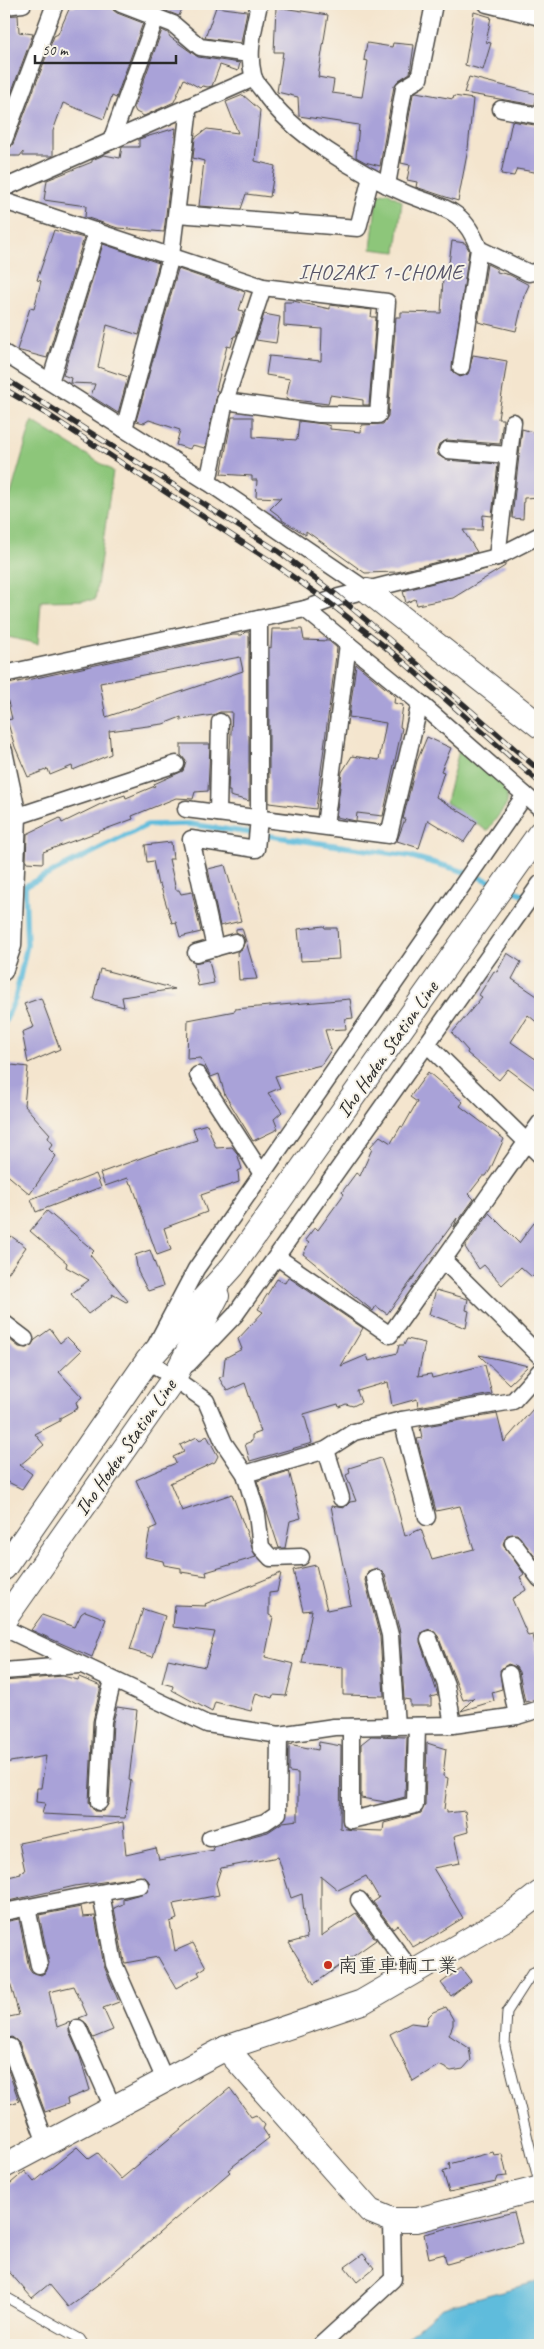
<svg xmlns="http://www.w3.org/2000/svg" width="544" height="2349" font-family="Caveat,'Klee One',sans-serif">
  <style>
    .green { fill: #8dc67a; stroke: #5c7852 }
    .water { fill: #5ebcdc; stroke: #447484 }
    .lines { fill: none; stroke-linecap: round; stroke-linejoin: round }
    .stream { stroke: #5ebcdc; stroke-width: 5.5 }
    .building { fill: #a9a2d8; fill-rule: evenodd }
    .lane-casing { stroke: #494743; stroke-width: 11 }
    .street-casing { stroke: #494743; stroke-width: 19 }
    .secondary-casing { stroke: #494743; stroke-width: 26 }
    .lane { stroke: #fff; stroke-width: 9 }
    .street { stroke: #fff; stroke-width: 16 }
    .secondary { stroke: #fff; stroke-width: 24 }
    .rail-casing { stroke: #2b2b2b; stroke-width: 5.5 }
    .rail { stroke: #f7f3e8; stroke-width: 4; stroke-dasharray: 11; stroke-linecap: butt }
    .poi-dot { fill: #c8321e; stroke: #f7f3e8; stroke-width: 2 }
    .labels { text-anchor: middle; stroke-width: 4; stroke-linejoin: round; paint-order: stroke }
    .street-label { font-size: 20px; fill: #2b2b2b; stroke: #f7f3e8 }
    .poi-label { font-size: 20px; fill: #2b2b2b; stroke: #f7f3e8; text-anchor: start }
    .neighbourhood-label { font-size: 21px; letter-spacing: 1px; fill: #575568; stroke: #f7f3e8 }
  </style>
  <rect width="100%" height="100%" fill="#f7f3e8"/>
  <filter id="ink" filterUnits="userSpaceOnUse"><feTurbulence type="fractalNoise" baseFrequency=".02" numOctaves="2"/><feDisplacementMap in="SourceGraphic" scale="10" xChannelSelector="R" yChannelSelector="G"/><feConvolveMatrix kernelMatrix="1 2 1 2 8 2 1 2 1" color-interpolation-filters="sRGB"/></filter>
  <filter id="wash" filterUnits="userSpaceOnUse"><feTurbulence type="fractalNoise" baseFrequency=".0096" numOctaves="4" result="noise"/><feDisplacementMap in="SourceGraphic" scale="20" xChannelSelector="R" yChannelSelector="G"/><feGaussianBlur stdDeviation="1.12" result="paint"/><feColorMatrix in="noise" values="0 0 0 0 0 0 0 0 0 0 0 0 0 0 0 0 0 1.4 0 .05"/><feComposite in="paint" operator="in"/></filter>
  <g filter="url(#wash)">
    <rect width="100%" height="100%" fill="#f4e5ce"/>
    <!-- green -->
    <g class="green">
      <polygon points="387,192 402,201 396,252 371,249 377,195"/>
      <polygon points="32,421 113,471 95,600 41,601 38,644 4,636 4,518"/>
      <polygon points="460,746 507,788 507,804 487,831 446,802"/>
    </g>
    <!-- water -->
    <polygon class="water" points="540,2281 540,2345 398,2345 442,2307"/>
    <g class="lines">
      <!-- stream -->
      <g class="stream">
        <polyline points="509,889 540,900"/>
        <polyline points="4,1024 15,999 27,945 25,886 147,825 189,824 409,856 456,869 498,884"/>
      </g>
    </g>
    <g id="blocks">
      <!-- building -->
      <g class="building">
        <polygon points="75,4 111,4 113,10 117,13 143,23 116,98 112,96 104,119 63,103 53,131 53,156 23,156 23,152 20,156 4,156 4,150 10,148 13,144 54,36 58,34 70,7 75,7"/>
        <polygon points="148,4 184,4 179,16"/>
        <polygon points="216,7 247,11 241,43 205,38"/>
        <polygon points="276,7 328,15 318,77 334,80 332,93 362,97 368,61 364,60 367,43 392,47 393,43 414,45 410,73 399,80 394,86 380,166 365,162 356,157 359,125 299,116 298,97 277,92 283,52 274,52"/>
        <polygon points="474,12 491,17 486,42 491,43 483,70 465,65"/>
        <polygon points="18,15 19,32 33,34 4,112 4,16"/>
        <polygon points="162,30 168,33 170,37 198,57 240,63 238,71 220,65 212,86 208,87 202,86 200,88 184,79 174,102 144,116 136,112 134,108"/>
        <polygon points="469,77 537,94 535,105 464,93"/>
        <polygon points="416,92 453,99 454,96 473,99 468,149 458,201 416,187 417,182 407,180 410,165 401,163 413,94"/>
        <polygon points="243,95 260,110 255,161 275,166 270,197 246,194 241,209 199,206 204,161 193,158 195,138 207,129 238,133 226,102"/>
        <polygon points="512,121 540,126 540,173 517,169 514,176 501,174"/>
        <polygon points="176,128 164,232 118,228 85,217 86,206 44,200 47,180 92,162 92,160 104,155 120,158 122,147 139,147 139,139"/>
        <polygon points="54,230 84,238 47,358 17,350 30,308 34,309 41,281 37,280"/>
        <polygon points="452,241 465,243 469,250 452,371 460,377 468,374 473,355 507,361 498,419 503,419 500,444 447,440 439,444 437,450 438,455 446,460 498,464 492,516 483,515 482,530 463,530 477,552 397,572 365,573 306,531 306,535 282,520 282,518 270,509 281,498 256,497 257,480 252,480 252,476 221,474 232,417 253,417 253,437 297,440 299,421 324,424 330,426 330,429 361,432 362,425 383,424 388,416 396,317 401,317 401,312 441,313 443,278 447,278"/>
        <polygon points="103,244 159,263 139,335 107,325 98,367 128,377 118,413 91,396 95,384 70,383 71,378 63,375"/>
        <polygon points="487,264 497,269 497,272 510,275 529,285 524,296 516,331 478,322"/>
        <polygon points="178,269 245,292 239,310 244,311 236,336 234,336 231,347 227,346 216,390 218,391 205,448 192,445 190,449 176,445 180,430 149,420 144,423 136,421"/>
        <polygon points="293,301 330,309 330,305 372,310 371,317 376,317 369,405 363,405 363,400 330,395 328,404 286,399 290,379 266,375 269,356 321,361 322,329 284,326 284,302 293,302"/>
        <polygon points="264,314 280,317 276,343 256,340"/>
        <polygon points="522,429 540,434 540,497 524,498 523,519 512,518"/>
        <polygon points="505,564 505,566 453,598 417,605 415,599 406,603 403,591"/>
        <polygon points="272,629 302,629 304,640 329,641 337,648 316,809 269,803 269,647 271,648"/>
        <path d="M245 632H249V801L230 796V791H228L232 712H220L213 715 181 720V717L163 724 109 731 111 754 73 770 72 766 50 775 48 769 28 777 15 747 7 720 12 719 4 685 233 635H242ZM240 657 243 671 106 717 100 683Z"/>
        <polygon points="356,664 395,696 394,703 403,705 400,727 402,728 383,816 357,813 356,821 336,817 342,772 352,756 379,760 386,723 349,717"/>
        <polygon points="427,737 451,748 441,771 444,772 436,797 477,822 464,842 428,820 419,848 397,841 405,819 403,819 417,761"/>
        <polygon points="181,744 210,744 208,791 195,792 193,799 176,798 132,816 133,819 43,852 43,863 26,862 27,834 60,818 62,823 107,801 125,795 126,798 155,786 154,784 183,771 186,761 181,755"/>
        <polygon points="171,842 173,859 169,859 176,890 179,890 181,894 192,892 201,932 180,937 176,922 172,923 160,884 158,885 153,861 147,862 145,845"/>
        <polygon points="225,865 241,921 220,926 208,869"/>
        <polygon points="324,926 325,928 337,928 339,959 301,961 298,929"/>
        <polygon points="242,928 257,979 239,980 237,952 242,949 245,940 242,935 236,932 236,929"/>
        <polygon points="507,953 521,962 512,979 540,998 540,1025 528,1015 511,1042 540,1062 540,1093 508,1069 499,1080 467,1053 468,1051 452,1033 482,997 479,995 494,971 497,972"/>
        <polygon points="209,960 214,983 198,986 194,963"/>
        <polygon points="100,969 175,989 122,997 124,1007 93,999"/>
        <polygon points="41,998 60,1049 28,1063 22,1032 34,1027 24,1004"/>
        <polygon points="350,999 353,1018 345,1019 346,1029 325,1030 331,1050 321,1065 275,1076 280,1088 268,1093 282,1112 274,1119 278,1129 253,1141 225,1095 219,1074 211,1077 201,1058 187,1059 188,1020 235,1011 235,1009"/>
        <polygon points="4,1064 28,1067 24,1105 50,1134 48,1138 53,1144 49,1149 56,1156 30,1194 4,1172"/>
        <polygon points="428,1072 463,1102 460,1106 504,1139 490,1170 486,1176 483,1176 469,1194 474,1199 454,1227 457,1218 387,1314 376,1306 373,1311 303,1254 309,1243 305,1240 315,1227 318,1230 344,1194 342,1192 356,1173 360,1176 372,1149 370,1147 380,1136 391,1143 401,1126 403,1127 417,1102 410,1097"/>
        <polygon points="207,1124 216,1148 232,1147 237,1153 242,1169 238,1171 239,1182 201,1195 207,1212 164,1228 171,1250 157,1255 132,1184 130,1184 128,1178 105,1186 100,1173 152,1154 197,1140 193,1128"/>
        <polygon points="96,1174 101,1187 36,1212 31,1199"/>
        <polygon points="47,1211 94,1251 90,1255 128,1301 126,1302 112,1294 113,1296 88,1314 71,1294 89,1280 66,1267 67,1263 30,1231"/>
        <polygon points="489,1213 519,1243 540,1215 540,1268 532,1277 521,1267 502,1285 484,1265 479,1269 465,1247"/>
        <polygon points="11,1236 26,1247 4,1279 4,1243"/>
        <polygon points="150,1250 163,1286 148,1291 138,1272 135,1255"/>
        <polygon points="288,1277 363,1328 341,1366 367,1355 369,1361 397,1353 399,1345 404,1345 407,1339 425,1343 418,1376 431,1374 432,1378 485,1365 492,1394 418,1407 417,1399 392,1406 388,1382 357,1391 361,1402 353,1406 346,1404 339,1407 338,1404 304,1414 312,1443 250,1461 245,1444 252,1441 252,1435 261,1432 245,1383 227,1391 219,1378 223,1376 225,1358 242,1349 238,1339 263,1312 258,1309 277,1279 285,1283"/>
        <polygon points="436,1290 468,1299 466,1310 469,1311 466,1328 429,1314"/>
        <polygon points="50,1329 60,1343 67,1337 81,1351 59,1372 82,1397 76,1402 78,1408 60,1418 60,1421 35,1434 44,1445 20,1465 32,1474 22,1489 4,1480 4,1335 19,1347 28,1348 35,1340"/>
        <polygon points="479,1355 503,1360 528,1366 509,1384"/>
        <polygon points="540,1401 540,1563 517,1534 507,1535 503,1544 524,1574 520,1577 526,1590 512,1599 528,1636 533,1635 540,1666 540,1698 525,1702 519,1672 516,1667 508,1664 500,1670 502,1689 492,1692 494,1701 461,1711 474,1698 463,1700 438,1636 430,1629 422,1632 420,1642 438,1695 431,1697 431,1706 410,1706 410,1700 404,1699 400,1632 385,1575 377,1568 368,1571 365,1580 380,1637 384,1696 343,1695 343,1667 302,1663 312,1610 303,1611 293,1570 316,1565 327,1610 351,1605 331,1506 344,1508 350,1502 356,1501 346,1475 350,1473 349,1468 381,1458 394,1495 405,1536 421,1529 432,1560 474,1549 460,1506 436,1511 417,1439 422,1438 420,1427 497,1414 504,1442"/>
        <polygon points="207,1436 218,1456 215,1462 170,1483 182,1511 232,1494 256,1557 206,1572 207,1576 181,1572 181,1568 164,1565 163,1561 145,1557 150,1529 157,1526 136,1480 176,1463 173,1457 184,1452 180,1445 197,1437 200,1440"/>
        <polygon points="289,1471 301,1518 290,1521 285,1548 279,1548 257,1481"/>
        <polygon points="281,1573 277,1592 269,1593 269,1615 273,1617 265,1657 294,1664 286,1696 273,1695 272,1698 256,1693 251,1711 215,1702 212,1712 172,1690 173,1686 162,1683 168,1659 205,1667 215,1632 173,1627 175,1605 206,1606 205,1604"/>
        <polygon points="143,1609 165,1616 153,1657 130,1650"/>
        <polygon points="85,1611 106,1619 92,1657 31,1630 42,1615 75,1627 81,1614"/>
        <polygon points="63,1676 78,1680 79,1677 101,1686 93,1721 89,1802 94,1811 103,1811 109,1803 113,1722 117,1707 137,1710 129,1780 131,1781 125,1818 42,1814 45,1803 36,1802 37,1788 41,1788 46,1756 4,1763 4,1681"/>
        <polygon points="371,1736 407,1737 405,1797 386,1802 361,1798 361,1744"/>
        <polygon points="319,1742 341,1746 340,1828 353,1830 383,1831 384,1823 421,1813 425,1805 427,1743 446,1749 443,1776 448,1778 444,1809 447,1810 447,1813 465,1811 468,1832 454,1836 460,1863 433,1868 463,1918 421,1944 420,1943 413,1947 398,1925 393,1929 373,1902 379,1898 366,1876 338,1890 321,1876 321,1936 356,1913 376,1940 314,1984 289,1943 307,1938 302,1894 291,1898 278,1857 221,1868 216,1883 219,1895 173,1904 177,1919 170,1922 175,1951 193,1943 206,1967 198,1972 200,1975 176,1988 158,1957 125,1963 124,1961 114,1908 123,1904 123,1899 147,1892 150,1883 144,1876 75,1886 4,1902 4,1878 21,1874 20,1872 25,1871 19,1843 123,1822 126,1855 156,1848 159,1860 214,1850 213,1847 268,1832 283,1822 298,1820 298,1773 289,1772 289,1744 318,1750"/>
        <polygon points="81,1907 83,1917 95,1916 104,1966 119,2002 103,2008 113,2030 93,2038 87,2024 79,2018 87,2015 74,1986 49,1992 57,2027 70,2022 69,2032 80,2057 90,2090 67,2099 68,2104 45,2112 19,2043 12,2037 4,2040 4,2018 19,2015 9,1978 4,1946 4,1922 19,1919 29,1968 32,1972 41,1975 46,1972 49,1963 39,1915"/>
        <polygon points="461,1968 471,1981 451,1996 441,1983"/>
        <polygon points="446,2007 453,2019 453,2025 449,2035 469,2048 471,2060 463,2069 451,2071 439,2065 413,2081 390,2034 411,2023 426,2025 429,2016 433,2012"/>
        <polygon points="4,2059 19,2101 4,2106"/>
        <polygon points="230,2088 251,2117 256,2115 265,2125 263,2129 269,2138 228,2170 230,2172 109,2276 68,2307 49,2284 32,2298 4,2266 4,2189 25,2171 34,2182 77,2147 89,2159 98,2153 121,2179"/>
        <polygon points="493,2152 494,2155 502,2154 507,2176 498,2177 496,2182 449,2192 443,2172 450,2169 449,2164"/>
        <polygon points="514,2212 522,2243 447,2264 444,2254 429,2258 424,2234"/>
        <polygon points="363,2254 374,2268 357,2282 345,2267"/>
      </g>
    </g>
  </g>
  <g filter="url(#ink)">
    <use href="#blocks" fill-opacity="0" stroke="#494743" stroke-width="1"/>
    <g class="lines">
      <defs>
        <g id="lane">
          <polyline points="540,2187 505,2046 507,2012 532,1973 540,1969"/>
          <polyline points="4,2296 80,2339 84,2345"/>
        </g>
        <g id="street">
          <polyline points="121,4 173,24 200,47 249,54"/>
          <path d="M259 4C254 28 247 51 253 75 254 81 259 86 263 91 291 134 360 174 407 194 444 209 463 207 479 249L529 273 540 271"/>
          <polyline points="487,4 540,17"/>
          <polyline points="4,6 23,4"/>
          <polyline points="501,109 540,116"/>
          <polyline points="4,140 55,4"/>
          <polyline points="111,141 156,17"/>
          <polyline points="387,185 404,88 419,79 434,4"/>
          <polyline points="4,188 254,78"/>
          <polyline points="4,201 263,287 387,302 378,415 319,414 225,401"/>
          <polyline points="177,214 358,228 371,177"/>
          <polyline points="4,353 208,482 368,591"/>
          <polyline points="461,367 479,249"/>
          <polyline points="50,382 97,231"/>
          <polyline points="124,429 171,256 188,116 186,108"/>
          <polyline points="447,450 508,455"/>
          <polyline points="208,482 225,401 263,287"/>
          <polyline points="497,557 513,422"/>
          <polyline points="305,609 420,703 540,808"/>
          <polyline points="4,674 305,609 339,597 497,557 540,535"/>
          <polyline points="4,751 18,816 13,946 4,972"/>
          <polyline points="186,809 389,835 420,703"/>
          <polyline points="218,813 220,722"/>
          <polyline points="18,816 176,764"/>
          <polyline points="325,826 348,644"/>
          <polyline points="215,948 191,839 256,849 259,818 259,619"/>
          <polyline points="196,953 235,942"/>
          <polyline points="428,1045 540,1155"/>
          <polyline points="198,1075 262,1174"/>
          <polyline points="277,1257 390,1335 540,1123"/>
          <polyline points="444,1261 540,1356"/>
          <polyline points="4,1323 25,1339"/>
          <polyline points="188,1364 235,1315 540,884"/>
          <polyline points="402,1420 427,1517"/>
          <polyline points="326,1450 341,1498"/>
          <polyline points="245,1474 326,1450 354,1432 402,1420 513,1401 540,1371"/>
          <polyline points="513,1543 540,1579"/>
          <polyline points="301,1557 271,1558 261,1547 257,1514 245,1474 224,1443 206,1401 148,1360 196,1269 525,795"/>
          <polyline points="375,1578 390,1635 396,1726"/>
          <polyline points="4,1628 207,1724 279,1735 334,1727 453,1725 517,1716 540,1709"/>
          <polyline points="429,1639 446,1685 453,1725"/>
          <polyline points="4,1671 78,1665"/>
          <polyline points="509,1674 517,1716"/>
          <polyline points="351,1727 351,1820 415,1805 417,1726"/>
          <polyline points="99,1802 103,1721 113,1680"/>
          <polyline points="210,1838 265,1822 278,1813 279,1735"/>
          <polyline points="101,1893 114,1964 165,2080"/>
          <polyline points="359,1900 413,1973"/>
          <polyline points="27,1908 39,1965"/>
          <polyline points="4,1912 140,1885"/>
          <polyline points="78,2028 113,2108"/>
          <polyline points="10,2047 46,2143"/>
          <polyline points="321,2345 393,2279 392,2220"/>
        </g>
        <g id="secondary">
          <polyline points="368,591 540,726"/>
          <polyline points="4,1568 148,1360 233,1266 540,833"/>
          <polyline points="4,1620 174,1378 217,1296"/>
          <polyline points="226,2048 370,2211 392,2220 417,2220 540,2188"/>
          <polyline points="4,2166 226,2048 362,2002 510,1916 540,1893"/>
        </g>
      </defs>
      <!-- lane casing -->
      <use href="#lane" class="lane-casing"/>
      <!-- street casing -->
      <use href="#street" class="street-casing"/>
      <!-- secondary casing -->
      <use href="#secondary" class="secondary-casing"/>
      <!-- lane -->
      <use href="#lane" class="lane"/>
      <!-- street -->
      <use href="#street" class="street"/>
      <!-- secondary -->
      <use href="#secondary" class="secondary"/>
      <defs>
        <g id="rail">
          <polyline points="4,378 278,551 339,597 399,648 540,771"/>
          <polyline points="4,389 47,414 269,560 327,601 399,658 540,783"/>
        </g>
      </defs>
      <!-- rail casing -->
      <use href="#rail" class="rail-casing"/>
      <!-- rail -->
      <use href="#rail" class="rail"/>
    </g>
  </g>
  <!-- markers -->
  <circle class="poi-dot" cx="328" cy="1965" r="5"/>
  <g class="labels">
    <!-- street labels -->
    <g class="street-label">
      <text transform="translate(387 1049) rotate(-55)" y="7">Iho Hoden Station Line</text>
      <text transform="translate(125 1447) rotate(-55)" y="7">Iho Hoden Station Line</text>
    </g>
    <!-- poi labels -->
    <g class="poi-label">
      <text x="338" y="1972">南重車輌工業</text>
    </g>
    <!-- neighbourhood labels -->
    <g class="neighbourhood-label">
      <text x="381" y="279">IHOZAKI 1-CHOME</text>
    </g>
  </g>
  <!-- margin -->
  <rect width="544" height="2349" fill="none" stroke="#f7f3e8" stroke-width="20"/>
  <!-- scale -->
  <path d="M35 55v8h141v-8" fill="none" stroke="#2b2b2b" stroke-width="2.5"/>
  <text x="42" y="55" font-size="15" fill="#2b2b2b" stroke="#f7f3e8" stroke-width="4" paint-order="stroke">50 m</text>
</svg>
